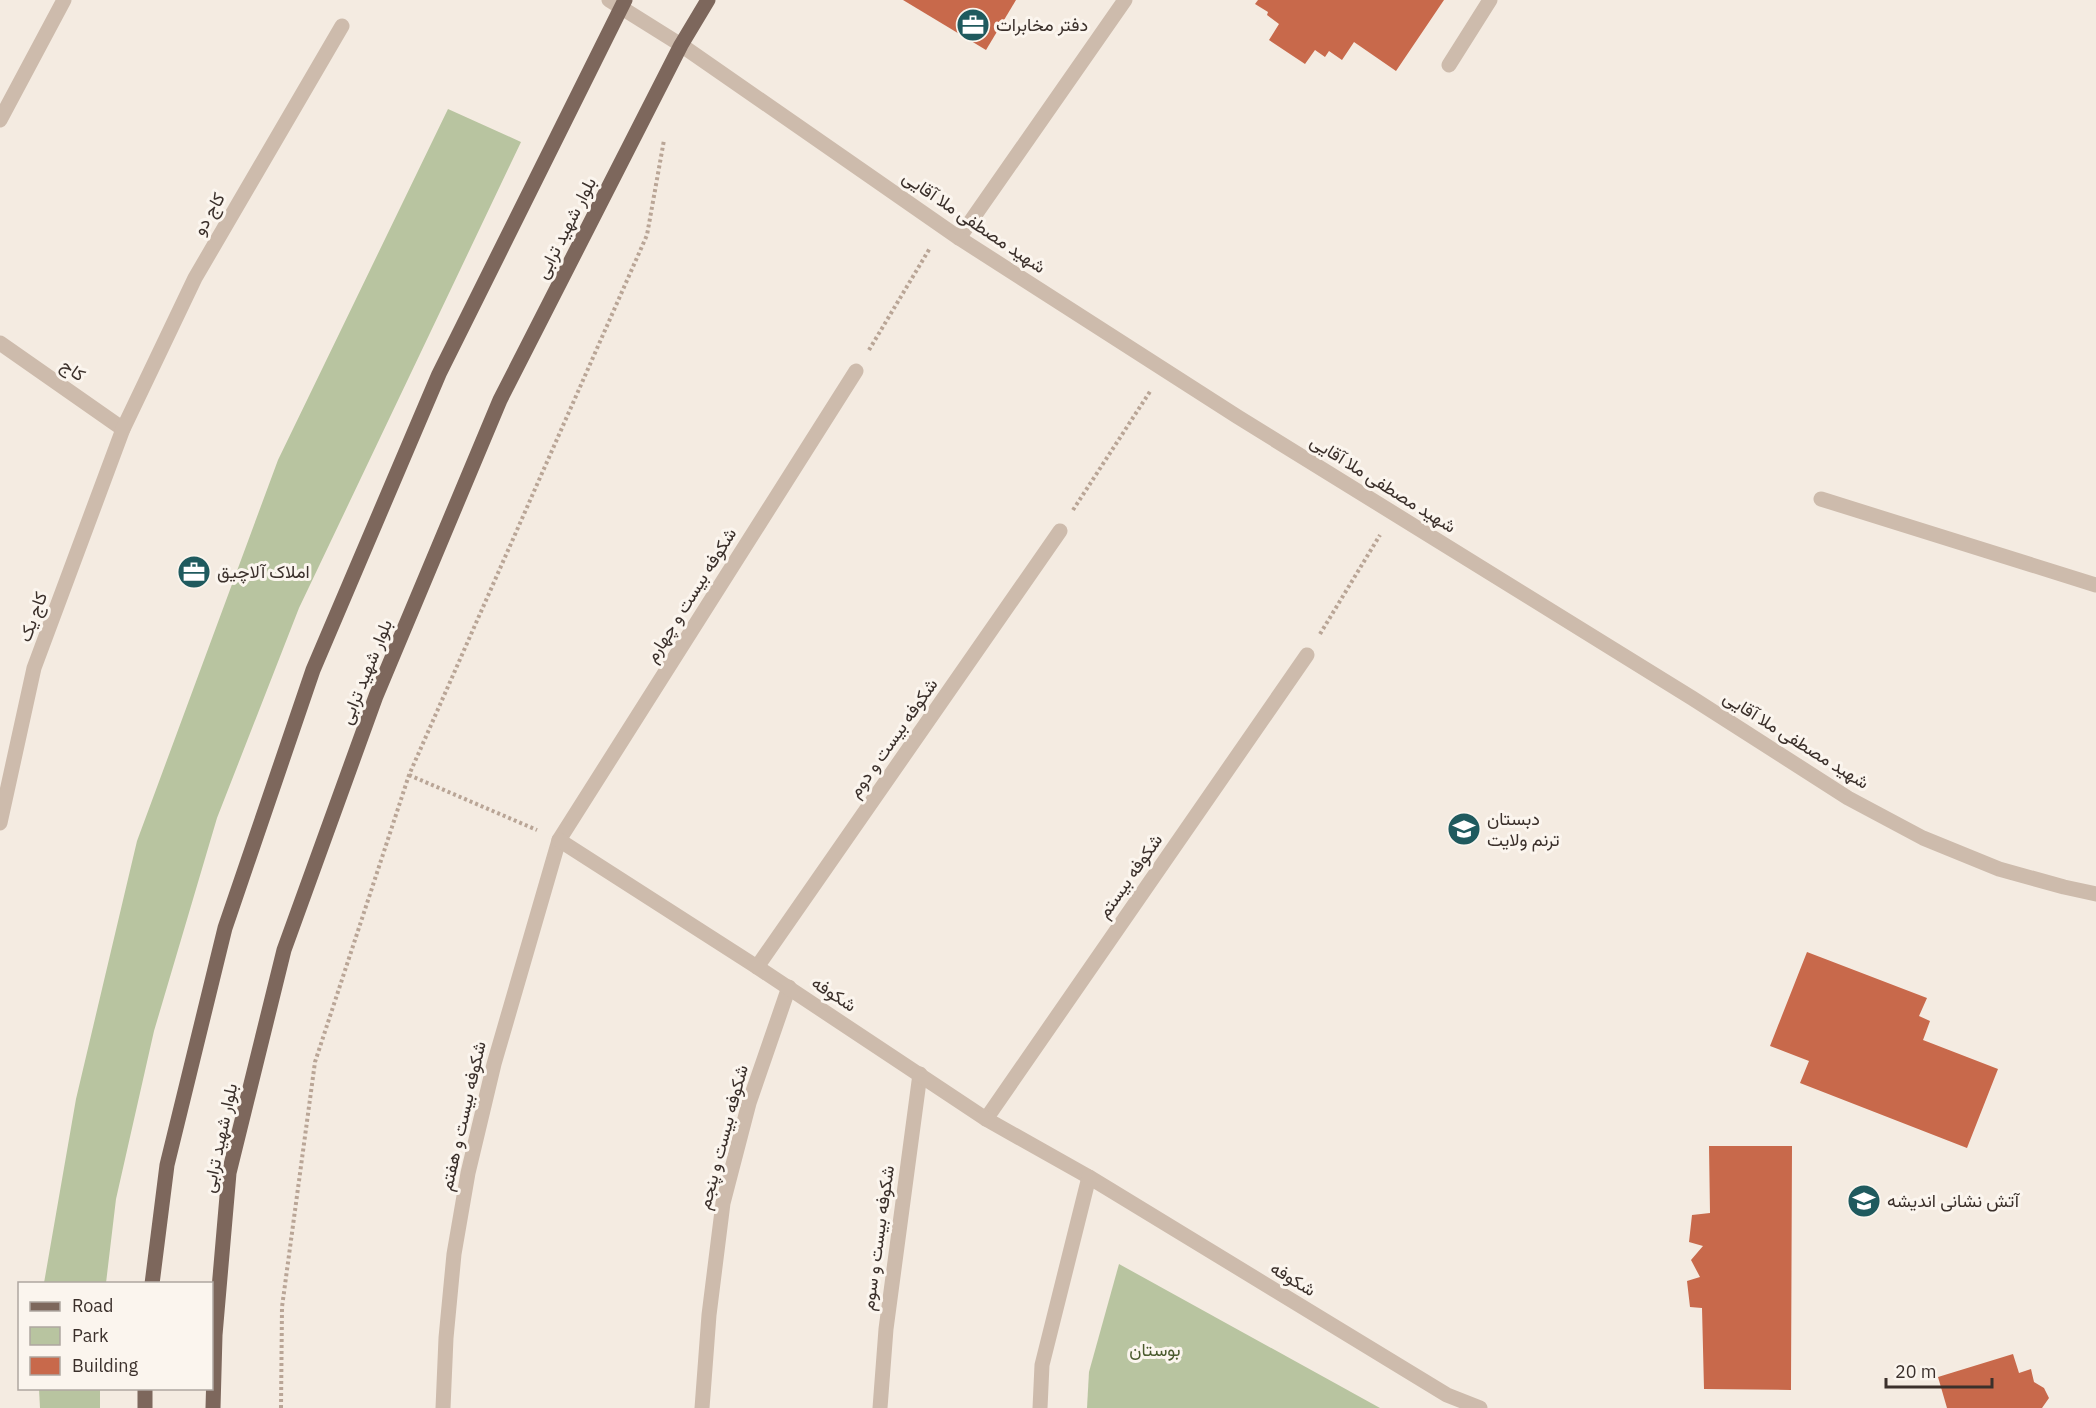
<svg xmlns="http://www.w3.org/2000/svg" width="2096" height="1408" font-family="'IBM Plex Sans',Vazirmatn,sans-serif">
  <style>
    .green { fill: #b8c4a0 }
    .building { fill: #c8694b }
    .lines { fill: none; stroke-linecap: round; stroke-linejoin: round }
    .path { stroke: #b9a596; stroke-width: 4; stroke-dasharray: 3 3; stroke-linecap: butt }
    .minor { stroke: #cdbbac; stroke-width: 15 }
    .tertiary { stroke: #cdbbac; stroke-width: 15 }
    .primary { stroke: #7d675c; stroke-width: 15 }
    .labels { text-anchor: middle; stroke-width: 6; stroke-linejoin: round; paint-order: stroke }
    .poi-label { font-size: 18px; fill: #3b302b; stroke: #fbf5ee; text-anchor: start }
    .street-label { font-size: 18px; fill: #3b302b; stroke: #fbf5ee }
    .park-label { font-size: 18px; fill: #4a5a2e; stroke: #fbf5ee }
  </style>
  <rect width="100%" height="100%" fill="#f4ebe1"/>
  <!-- green -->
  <g class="green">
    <polygon points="448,109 521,142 299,608 217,818 154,1031 116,1199 106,1283 44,1283 76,1099 137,841 278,460"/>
    <polygon points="1119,1264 1380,1408 1087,1408 1089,1372"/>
    <polygon points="39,1389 100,1389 100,1408 40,1408"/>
  </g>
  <!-- building -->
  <g class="building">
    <polygon points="903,0 1016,0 986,50"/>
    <polygon points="1258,0 1444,0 1396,71 1354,42 1342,60 1329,51 1325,57 1315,50 1305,64 1269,40 1279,24 1267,15 1268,12 1255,4"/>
    <polygon points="1807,952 1927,998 1919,1016 1930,1021 1923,1040 1998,1069 1967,1148 1800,1083 1809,1061 1770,1046"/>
    <polygon points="1709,1146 1792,1146 1791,1390 1704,1389 1702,1308 1690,1307 1687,1281 1700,1277 1691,1260 1703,1246 1689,1242 1692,1215 1710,1213"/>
    <polygon points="2013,1354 2019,1373 2031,1369 2034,1382 2044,1388 2049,1398 2042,1408 1947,1408 1938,1377"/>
  </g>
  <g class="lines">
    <!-- path -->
    <g class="path">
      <polyline points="869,350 930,248"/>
      <polyline points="1073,510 1151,390"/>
      <polyline points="1320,634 1380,535"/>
      <polyline points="409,775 537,830"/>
      <polyline points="281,1408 282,1307 315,1062 409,775 647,235 664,140"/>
    </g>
    <!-- minor -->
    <g class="minor">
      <polyline points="1449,65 1490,0"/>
      <polyline points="0,120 64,0"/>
      <polyline points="959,238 1125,0"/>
      <polyline points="0,343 123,429"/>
      <polyline points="1821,499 2096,585"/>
      <polyline points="0,823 34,668 123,429 195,278 342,26"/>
      <polyline points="757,967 1060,531"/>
      <polyline points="986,1119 1307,655"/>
      <polyline points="443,1408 446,1338 454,1254 468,1173 494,1064 559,840 856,371"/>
      <polyline points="702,1408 709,1315 723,1203 749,1103 789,987"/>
      <polyline points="880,1408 886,1329 920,1074"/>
    </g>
    <!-- tertiary -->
    <g class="tertiary">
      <polyline points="609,0 681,45 959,238 1238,417 1692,698 1848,798 1923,838 1999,869 2064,887 2096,894"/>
      <polyline points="559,840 757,967 986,1119 1089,1177 1447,1395 1480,1408"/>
      <polyline points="1040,1408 1042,1365 1089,1177"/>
    </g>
    <!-- primary -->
    <g class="primary">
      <polyline points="152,1284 167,1165 225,928 313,670 439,374 625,0"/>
      <polyline points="145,1408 145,1388"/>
      <polyline points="213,1408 215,1335 229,1173 284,950 376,696 500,400 681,45 708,0"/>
    </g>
  </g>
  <!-- icons -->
  <defs>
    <symbol id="office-disc" viewBox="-11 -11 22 22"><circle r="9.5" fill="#1f5a5e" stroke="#fbf5ee"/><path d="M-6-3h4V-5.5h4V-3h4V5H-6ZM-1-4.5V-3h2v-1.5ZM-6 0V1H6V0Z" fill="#fff"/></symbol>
    <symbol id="school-disc" viewBox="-11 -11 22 22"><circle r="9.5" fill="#1f5a5e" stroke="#fbf5ee"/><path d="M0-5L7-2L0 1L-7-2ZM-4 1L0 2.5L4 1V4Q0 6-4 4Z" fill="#fff"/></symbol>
  </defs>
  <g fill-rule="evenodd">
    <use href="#office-disc" x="954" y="6" width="38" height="38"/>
    <use href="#office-disc" x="175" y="553" width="38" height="38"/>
    <use href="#school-disc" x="1445" y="810" width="38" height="38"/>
    <use href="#school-disc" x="1845" y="1182" width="38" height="38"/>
  </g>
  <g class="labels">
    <!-- poi labels -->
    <g class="poi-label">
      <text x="996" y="31">دفتر مخابرات</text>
      <text x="217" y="578">املاک آلاچیق</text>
      <text x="1487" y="825">دبستان<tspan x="1487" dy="21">ترنم ولایت</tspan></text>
      <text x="1887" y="1207">آتش نشانی اندیشه</text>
    </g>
    <!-- street labels -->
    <g class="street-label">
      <text transform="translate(209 214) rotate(-60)" y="6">کاج دو</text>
      <text transform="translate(974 222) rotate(34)" y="6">شهید مصطفی ملا آقایی</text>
      <text transform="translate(566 228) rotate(-63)" y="6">بلوار شهید ترابی</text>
      <text transform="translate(73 370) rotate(35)" y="6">کاج</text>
      <text transform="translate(1383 484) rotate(32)" y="6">شهید مصطفی ملا آقایی</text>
      <text transform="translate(691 595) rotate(-58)" y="6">شکوفه بیست و چهارم</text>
      <text transform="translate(33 617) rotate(-70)" y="6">کاج یک</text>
      <text transform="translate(366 672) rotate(-68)" y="6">بلوار شهید ترابی</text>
      <text transform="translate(893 738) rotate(-55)" y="6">شکوفه بیست و دوم</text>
      <text transform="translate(1796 740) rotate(32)" y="6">شهید مصطفی ملا آقایی</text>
      <text transform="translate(1130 876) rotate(-55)" y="6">شکوفه بیستم</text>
      <text transform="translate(834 994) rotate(33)" y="6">شکوفه</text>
      <text transform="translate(463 1116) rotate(-77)" y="6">شکوفه بیست و هفتم</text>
      <text transform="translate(723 1137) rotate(-75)" y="6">شکوفه بیست و پنجم</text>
      <text transform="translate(220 1138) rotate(-78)" y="6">بلوار شهید ترابی</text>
      <text transform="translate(878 1238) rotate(-82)" y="6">شکوفه بیست و سوم</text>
      <text transform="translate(1293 1279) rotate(31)" y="6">شکوفه</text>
    </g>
    <!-- park labels -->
    <g class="park-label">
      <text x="1155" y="1356">بوستان</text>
    </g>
  </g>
  <!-- legend -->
  <rect x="18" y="1282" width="195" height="108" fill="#fbf5ee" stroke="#aea6a0" stroke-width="1.5"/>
  <rect x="30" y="1302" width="30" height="9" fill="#7d675c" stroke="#aea6a0" stroke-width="1.5"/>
  <text x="72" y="1312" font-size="18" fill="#3b302b">Road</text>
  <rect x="30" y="1327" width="30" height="18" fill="#b8c4a0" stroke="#aea6a0" stroke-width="1.5"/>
  <text x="72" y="1342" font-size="18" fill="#3b302b">Park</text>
  <rect x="30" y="1357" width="30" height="18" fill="#c8694b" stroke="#aea6a0" stroke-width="1.5"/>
  <text x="72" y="1372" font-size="18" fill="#3b302b">Building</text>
  <!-- scale -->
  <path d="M1886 1378v9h106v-9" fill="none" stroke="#3b302b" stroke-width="3"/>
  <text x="1895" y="1378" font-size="18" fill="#3b302b" stroke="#fbf5ee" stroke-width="4.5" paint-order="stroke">20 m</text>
</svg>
